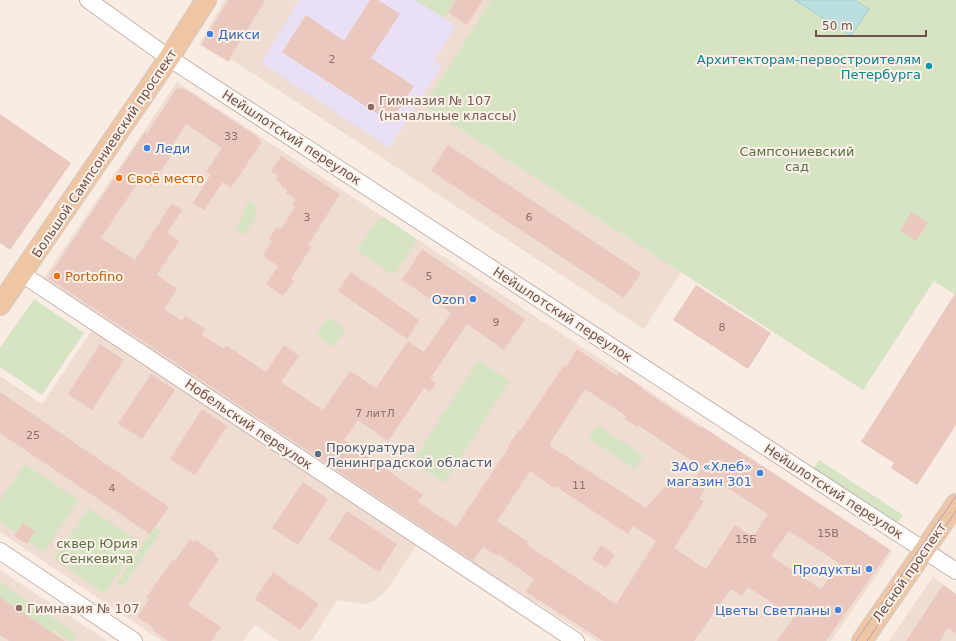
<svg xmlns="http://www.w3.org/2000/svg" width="956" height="641" font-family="'DejaVu Sans',sans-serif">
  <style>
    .residential { fill: #efddd2 }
    .education { fill: #e9e0f5 }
    .green { fill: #d6e4c3 }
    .water { fill: #badfde; stroke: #a2cfcf }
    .building { fill: #eac8be; fill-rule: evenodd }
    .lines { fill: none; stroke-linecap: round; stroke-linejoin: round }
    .minor-casing { stroke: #c7b3ab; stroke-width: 18 }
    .major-casing { stroke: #d3cbc9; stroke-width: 22 }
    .minor { stroke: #fff; stroke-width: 16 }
    .major { stroke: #efc6a3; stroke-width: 20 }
    .tram { stroke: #aea3c0; stroke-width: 1 }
    .shop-dot { fill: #3f7fe0; stroke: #fcf1e8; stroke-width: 1.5 }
    .culture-dot { fill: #0f9aa8; stroke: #fcf1e8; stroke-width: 1.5 }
    .education-dot { fill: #8d6e63; stroke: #fcf1e8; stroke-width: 1.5 }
    .food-dot { fill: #e8710a; stroke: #fcf1e8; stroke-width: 1.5 }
    .service-dot { fill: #5c6f8a; stroke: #fcf1e8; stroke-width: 1.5 }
    .labels { text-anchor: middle; stroke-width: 4; stroke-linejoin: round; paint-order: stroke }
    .number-label { font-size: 11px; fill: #8c7068 }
    .shop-label { font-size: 13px; fill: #366cbe; stroke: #fcf1e8; text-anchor: end }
    .culture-label { font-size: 13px; fill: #0d838f; stroke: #fcf1e8; text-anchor: end }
    .education-label { font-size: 13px; fill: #785e54; stroke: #fcf1e8; text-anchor: start }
    .street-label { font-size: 13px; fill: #6d524c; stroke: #fcf1e8 }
    .park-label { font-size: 13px; fill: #5a7146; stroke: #fcf1e8 }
    .food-label { font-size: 13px; fill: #c56008; stroke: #fcf1e8; text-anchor: start }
    .service-label { font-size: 13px; fill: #4e5e75; stroke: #fcf1e8; text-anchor: start }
  </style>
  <rect width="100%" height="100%" fill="#f9ece3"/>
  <!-- residential -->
  <g class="residential">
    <polygon points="225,0 491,0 424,106 681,272 644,329 232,60 228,62 199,44"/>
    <polygon points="177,82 893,551 831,641 597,641 472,563 44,278"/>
    <polygon points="92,330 417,545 387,590 375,601 365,604 337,600 312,640 310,641 279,641 255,625 243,641 162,641 0,532 0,376 42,404"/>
    <polygon points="0,570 107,641 0,641"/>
    <polygon points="933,577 956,594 956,641 889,641"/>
  </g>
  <!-- education -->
  <polygon class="education" points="299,0 456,0 444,18 456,26 434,60 442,66 389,148 261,63"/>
  <!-- green -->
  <g class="green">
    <polygon points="415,0 456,0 444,18"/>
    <polygon points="491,0 956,0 956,295 934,281 863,390 424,106"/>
    <path d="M250 200 256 206C259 219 250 225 244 235L235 229 245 213 242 211Z"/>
    <polygon points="384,217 417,240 394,275 359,252 358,248 378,219"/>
    <polygon points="34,299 84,333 42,395 0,367 0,348"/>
    <polygon points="329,317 346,329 333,347 316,335"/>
    <polygon points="478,360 510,381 444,483 412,462"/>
    <polygon points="597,425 644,456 635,469 588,438"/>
    <polygon points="819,460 903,515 899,521 893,522 813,469"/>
    <polygon points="25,464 79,500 44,552 28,541 35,531 23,523 16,533 0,522 0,500"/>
    <polygon points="89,508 140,542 105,594 54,559"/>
    <polygon points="155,527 161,531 123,587 117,583"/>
    <polygon points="0,582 77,634 73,641 70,641 53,630 52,632 0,597"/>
  </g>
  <!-- water -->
  <polygon class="water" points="795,0 855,0 869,9 851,36"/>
  <!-- building -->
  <g class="building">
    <polygon points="228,0 265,0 228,61 201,45"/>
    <polygon points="370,0 378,0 400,14 371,58 414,86 390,122 282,52 306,15 344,41"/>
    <polygon points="456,0 483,0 467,25 448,12"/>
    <path d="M183 88 259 138 261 143 231 188 223 182 204 210 193 203 211 174 206 172 222 148 186 124 170 149 174 151 151 186 140 179 101 238 135 260 172 203 182 210 167 233 179 241 157 275 177 289 164 309 182 321 185 316 205 329 201 334 224 349 226 345 266 372 284 345 299 356 281 382 323 410 350 371 376 388 408 341 424 352 451 313 402 280 422 249 525 319 504 350 467 324 430 379 436 383 430 392 424 388 388 441 358 420 344 440 423 495 418 502 456 527 509 447 508 446 519 430 520 431 564 365 566 367 577 349 617 376 619 372 643 388 642 389 699 427 700 426 707 430 890 550 826 641H777L794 617 748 587 742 596 731 589 694 641H603L526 592 534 579 498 554 497 556 483 547 473 561 48 278 145 132 147 134 176 89ZM585 389 626 416 624 419 637 427 638 425 702 468 689 487 673 477 646 508 550 446 551 444 550 443ZM530 471 554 488 555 486 628 534 633 526 656 541 616 604 527 545 528 542 497 521ZM712 478 768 514 753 537 735 525 706 569 674 548 704 501 699 498ZM789 531 839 563 821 589 771 556Z"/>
    <polygon points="0,114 71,163 10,250 0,243"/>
    <polygon points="448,145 641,273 624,298 431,171"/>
    <polygon points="281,156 340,194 308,245 312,246 291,279 294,281 283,296 266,284 278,266 263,256 272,241 269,239 277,227 281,229 295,207 292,205 296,199 286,193 287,190 281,186 282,184 276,180 278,176 271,171"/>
    <polygon points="912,212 928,223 916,241 900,230"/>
    <polygon points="351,272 419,320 407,339 338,291"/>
    <polygon points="696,285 771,333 748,369 673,320"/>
    <polygon points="956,292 956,425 917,485 891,468 894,463 861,442"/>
    <polygon points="100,344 124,360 92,410 68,394"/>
    <polygon points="151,374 175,390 142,439 118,424"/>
    <polygon points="0,392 169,507 150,534 0,433"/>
    <polygon points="202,409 227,426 195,475 170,459"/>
    <polygon points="303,482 328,499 298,545 272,528"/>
    <polygon points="347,511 397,544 379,572 329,539"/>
    <polygon points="23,523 35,531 27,544 14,536"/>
    <polygon points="190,539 194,542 196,540 216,554 215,556 219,559 188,605 221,627 211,641 168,641 152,630 154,628 137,617 149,599 146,598 173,559 175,561"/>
    <polygon points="601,545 615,555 606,568 592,559"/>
    <polygon points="273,572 319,604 300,630 255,599"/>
    <polygon points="943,585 956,594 956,634 948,628 940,641 906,641"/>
    <polygon points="0,597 65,641 9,641 0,635"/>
  </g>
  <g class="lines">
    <defs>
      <g id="minor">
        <polyline points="88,0 169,58 956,571"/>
        <polyline points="22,274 576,641"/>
        <polyline points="0,551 134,641"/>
      </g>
      <g id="major">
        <polyline points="0,305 169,58 206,0"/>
        <polyline points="862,641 956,504"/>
      </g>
    </defs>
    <!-- minor casing -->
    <use href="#minor" class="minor-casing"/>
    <!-- major casing -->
    <use href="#major" class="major-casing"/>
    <!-- minor -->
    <use href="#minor" class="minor"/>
    <!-- major -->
    <use href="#major" class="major"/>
    <!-- tram -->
    <g class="tram">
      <polyline points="856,641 956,496"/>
      <polyline points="867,641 956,511"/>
    </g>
  </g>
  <!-- markers -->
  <g class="shop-dot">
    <circle cx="210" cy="34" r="4"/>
    <circle cx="147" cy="148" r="4"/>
    <circle cx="473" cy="299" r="4"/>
    <circle cx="760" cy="473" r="4"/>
    <circle cx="869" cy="569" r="4"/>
    <circle cx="838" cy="610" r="4"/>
  </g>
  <circle class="culture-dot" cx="929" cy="66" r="4"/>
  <g class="education-dot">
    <circle cx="371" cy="107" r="4"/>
    <circle cx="19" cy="608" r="4"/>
  </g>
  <g class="food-dot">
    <circle cx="119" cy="178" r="4"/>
    <circle cx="57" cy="276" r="4"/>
  </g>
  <circle class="service-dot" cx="318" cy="454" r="4"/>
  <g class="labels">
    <!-- number labels -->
    <g class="number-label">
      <text x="332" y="63">2</text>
      <text x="231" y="140">33</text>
      <text x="307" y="221">3</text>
      <text x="529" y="221">6</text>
      <text x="429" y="280">5</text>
      <text x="496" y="326">9</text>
      <text x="722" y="331">8</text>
      <text x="375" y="417">7 литЛ</text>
      <text x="33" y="439">25</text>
      <text x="579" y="489">11</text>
      <text x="112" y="492">4</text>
      <text x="828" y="537">15В</text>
      <text x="746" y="543">15Б</text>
    </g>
    <!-- shop labels -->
    <g class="shop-label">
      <text x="218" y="39" text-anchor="start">Дикси</text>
      <text x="155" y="153" text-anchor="start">Леди</text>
      <text x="465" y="304">Ozon</text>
      <text x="752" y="471">ЗАО «Хлеб»<tspan x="752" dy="15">магазин 301</tspan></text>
      <text x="861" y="574">Продукты</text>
      <text x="830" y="615">Цветы Светланы</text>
    </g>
    <!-- culture labels -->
    <g class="culture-label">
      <text x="921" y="64">Архитекторам-первостроителям<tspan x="921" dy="15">Петербурга</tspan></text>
    </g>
    <!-- education labels -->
    <g class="education-label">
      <text x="379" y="105">Гимназия № 107<tspan x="379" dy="15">(начальные классы)</tspan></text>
      <text x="27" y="613">Гимназия № 107</text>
    </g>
    <!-- street labels -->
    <g class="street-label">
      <text transform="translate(292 137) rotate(33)" y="5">Нейшлотский переулок</text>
      <text transform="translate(104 153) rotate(-56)" y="5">Большой Сампсониевский проспект</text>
      <text transform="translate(563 314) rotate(33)" y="5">Нейшлотский переулок</text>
      <text transform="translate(249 424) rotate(34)" y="5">Нобельский переулок</text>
      <text transform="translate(834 491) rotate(33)" y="5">Нейшлотский переулок</text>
      <text transform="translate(909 572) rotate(-55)" y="5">Лесной проспект</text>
    </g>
    <!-- park labels -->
    <g class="park-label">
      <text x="797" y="156">Сампсониевский<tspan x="797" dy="15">сад</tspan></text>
      <text x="97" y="548">сквер Юрия<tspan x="97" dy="15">Сенкевича</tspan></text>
    </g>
    <!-- food labels -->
    <g class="food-label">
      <text x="127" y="183">Своё место</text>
      <text x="65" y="281">Portofino</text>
    </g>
    <!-- service labels -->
    <g class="service-label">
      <text x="326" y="452">Прокуратура<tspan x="326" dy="15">Ленинградской области</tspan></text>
    </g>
  </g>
  <!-- scale -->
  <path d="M816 30v6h110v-6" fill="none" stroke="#6d524c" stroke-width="2"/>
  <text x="822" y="30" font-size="12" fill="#6d524c" stroke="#fcf1e8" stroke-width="3" paint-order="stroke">50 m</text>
</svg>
